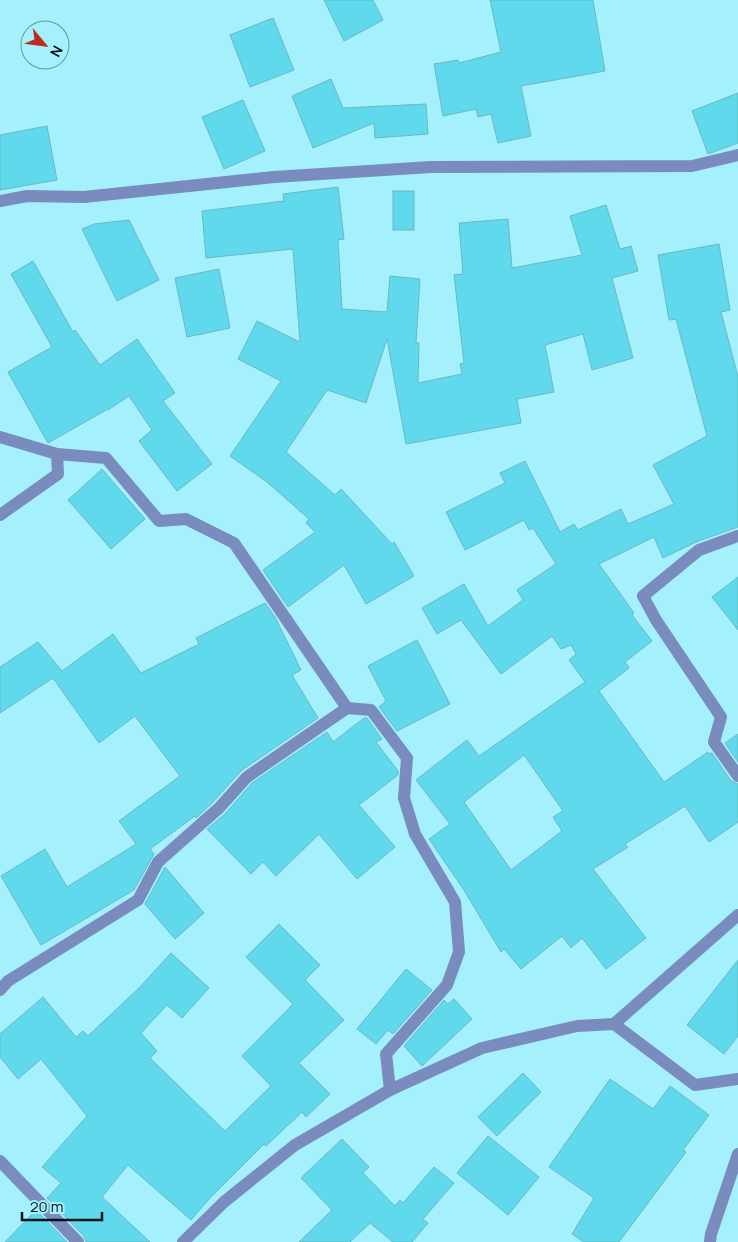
<svg xmlns="http://www.w3.org/2000/svg" width="738" height="1242" font-family="Manrope,sans-serif">
  <style>
    .building { fill: #60d9ec; stroke: #6bb7c3; fill-rule: evenodd }
    .lines { fill: none; stroke-linecap: round; stroke-linejoin: round }
    .minor { stroke: #7a8bbd; stroke-width: 12 }
  </style>
  <rect width="100%" height="100%" fill="#a4f0fd"/>
  <!-- building -->
  <g class="building">
    <polygon points="324,0 373,0 383,20 344,41"/>
    <polygon points="490,0 593,0 605,71 521,86 531,136 498,143 491,114 478,117 476,109 443,116 434,64 458,60 459,63 501,52"/>
    <polygon points="273,18 294,70 250,87 230,35"/>
    <polygon points="331,79 343,108 426,104 428,134 375,138 374,123 313,148 292,96"/>
    <polygon points="738,93 738,143 708,154 692,111"/>
    <polygon points="243,100 265,151 224,169 202,117"/>
    <polygon points="47,126 57,180 0,190 0,135"/>
    <polygon points="338,187 344,239 338,240 342,309 387,312 390,276 420,279 416,343 419,343 418,383 462,374 460,364 464,363 454,275 463,274 459,223 508,219 512,268 582,255 570,216 606,205 620,249 631,246 638,271 612,278 633,358 592,370 583,334 545,345 554,392 517,399 521,423 406,444 387,339 366,403 327,390 286,452 335,495 341,489 392,544 394,542 414,576 366,604 344,565 288,607 263,570 315,532 306,523 309,519 267,482 230,456 281,381 238,359 257,321 300,342 293,249 206,258 202,211 284,201 283,194"/>
    <rect x="393" y="191" width="21" height="39"/>
    <polygon points="129,220 159,280 117,301 82,229 94,224"/>
    <path d="M719 244 730 310 721 312 738 377V527L696 542 663 558 654 537 599 564 634 613 632 615 652 641 625 662 629 668 599 691 664 782 708 752 709 754 712 753 731 781 738 784V822L709 842 685 806 625 844 628 847 593 869 646 938 606 969 582 938 571 948 562 936 521 969 504 949 501 952 464 890 429 839 450 824 416 780 467 740 479 756 585 682 569 660 576 654 571 645 561 649 552 636 501 674 461 620 437 634 422 608 464 584 488 626 523 600 517 590 556 564 533 528 529 530 524 520 465 550 446 512 505 483 500 473 525 461 560 532 574 524 578 530 621 509 628 524 674 504 653 465 707 436 676 319 669 320 658 255ZM524 755 563 811 553 817 562 831 511 870 464 802Z"/>
    <polygon points="33,261 73,332 75,330 100,365 137,339 175,393 163,401 212,464 177,491 139,441 152,430 129,396 108,410 108,409 48,443 8,372 52,347 11,274"/>
    <polygon points="219,269 230,328 187,337 175,278"/>
    <polygon points="102,469 145,519 111,549 68,500"/>
    <polygon points="738,577 738,630 712,597"/>
    <polygon points="265,603 275,617 301,670 292,675 318,718 242,770 213,802 196,818 195,816 150,849 154,854 134,890 41,945 1,876 45,849 67,887 136,844 119,821 180,776 135,716 99,743 53,678 0,713 0,667 38,642 62,671 113,634 141,673 199,644 196,638"/>
    <polygon points="417,640 450,704 397,731 379,707 386,701 368,666"/>
    <polygon points="364,718 367,718 382,739 376,742 398,771 398,775 359,805 395,847 357,879 319,834 276,876 263,862 251,874 207,829 225,814 252,783 327,732 333,742"/>
    <polygon points="738,734 738,762 725,743"/>
    <polygon points="165,867 204,913 175,939 145,904"/>
    <polygon points="279,924 320,965 305,980 344,1020 299,1063 330,1094 306,1117 302,1112 266,1146 264,1144 210,1198 191,1220 128,1165 102,1197 150,1242 86,1242 84,1236 47,1198 61,1183 42,1167 87,1116 41,1059 18,1079 0,1057 0,1034 43,997 76,1037 83,1031 88,1036 139,988 171,953 209,988 182,1018 167,1005 141,1033 157,1051 150,1058 225,1131 271,1086 242,1056 293,1004 246,957"/>
    <polygon points="738,960 738,1036 724,1054 687,1025"/>
    <polygon points="406,969 432,990 393,1034 388,1030 376,1044 357,1029"/>
    <polygon points="454,999 472,1019 422,1066 404,1046 444,1000 448,1004"/>
    <polygon points="523,1073 541,1092 497,1136 478,1117"/>
    <polygon points="610,1079 653,1109 670,1086 709,1115 683,1150 686,1152 619,1242 584,1242 572,1234 594,1198 549,1167"/>
    <polygon points="488,1136 539,1177 508,1215 457,1173"/>
    <polygon points="342,1139 369,1167 363,1173 395,1206 400,1200 403,1203 434,1167 454,1183 423,1219 428,1223 412,1242 393,1242 370,1223 350,1242 299,1242 332,1210 301,1178"/>
    <polygon points="36,1210 67,1242 5,1242"/>
  </g>
  <g class="lines">
    <!-- minor -->
    <g class="minor">
      <polyline points="0,201 27,196 84,197 274,177 431,167 692,166 738,155"/>
      <polyline points="0,437 57,454 106,458 159,521 186,519 234,543 347,708 371,710 407,758 404,798 415,834 455,902 459,952 447,985 386,1054 390,1090"/>
      <polyline points="0,515 58,474 57,454"/>
      <polyline points="738,536 699,550 643,596 656,620 721,717 714,742 738,776"/>
      <polyline points="0,990 8,981 138,900 158,862 219,808 247,777 347,708"/>
      <polyline points="614,1024 738,915"/>
      <polyline points="0,1161 78,1242"/>
      <polyline points="183,1242 224,1202 295,1145 390,1090 482,1048 577,1026 614,1024 695,1085 738,1079"/>
      <polyline points="710,1242 711,1234 738,1154"/>
    </g>
  </g>
  <!-- north arrow -->
  <g transform="translate(45 45) rotate(119)"><circle r="24" fill="#a4f0fd" stroke="#6298a1"/>
  <path d="M0-4L9 19L0 12L-9 19Z" fill="#ba2c21"/>
  <text y="-8" font-size="14" font-weight="bold" text-anchor="middle" fill="#001418">N</text>
  </g>
  <!-- scale -->
  <path d="M22 1212v8h80v-8" fill="none" stroke="#001418" stroke-width="2.5"/>
  <text x="30" y="1212" font-size="15" fill="#001418" stroke="#a4f0fd" stroke-width="4" paint-order="stroke">20 m</text>
</svg>
